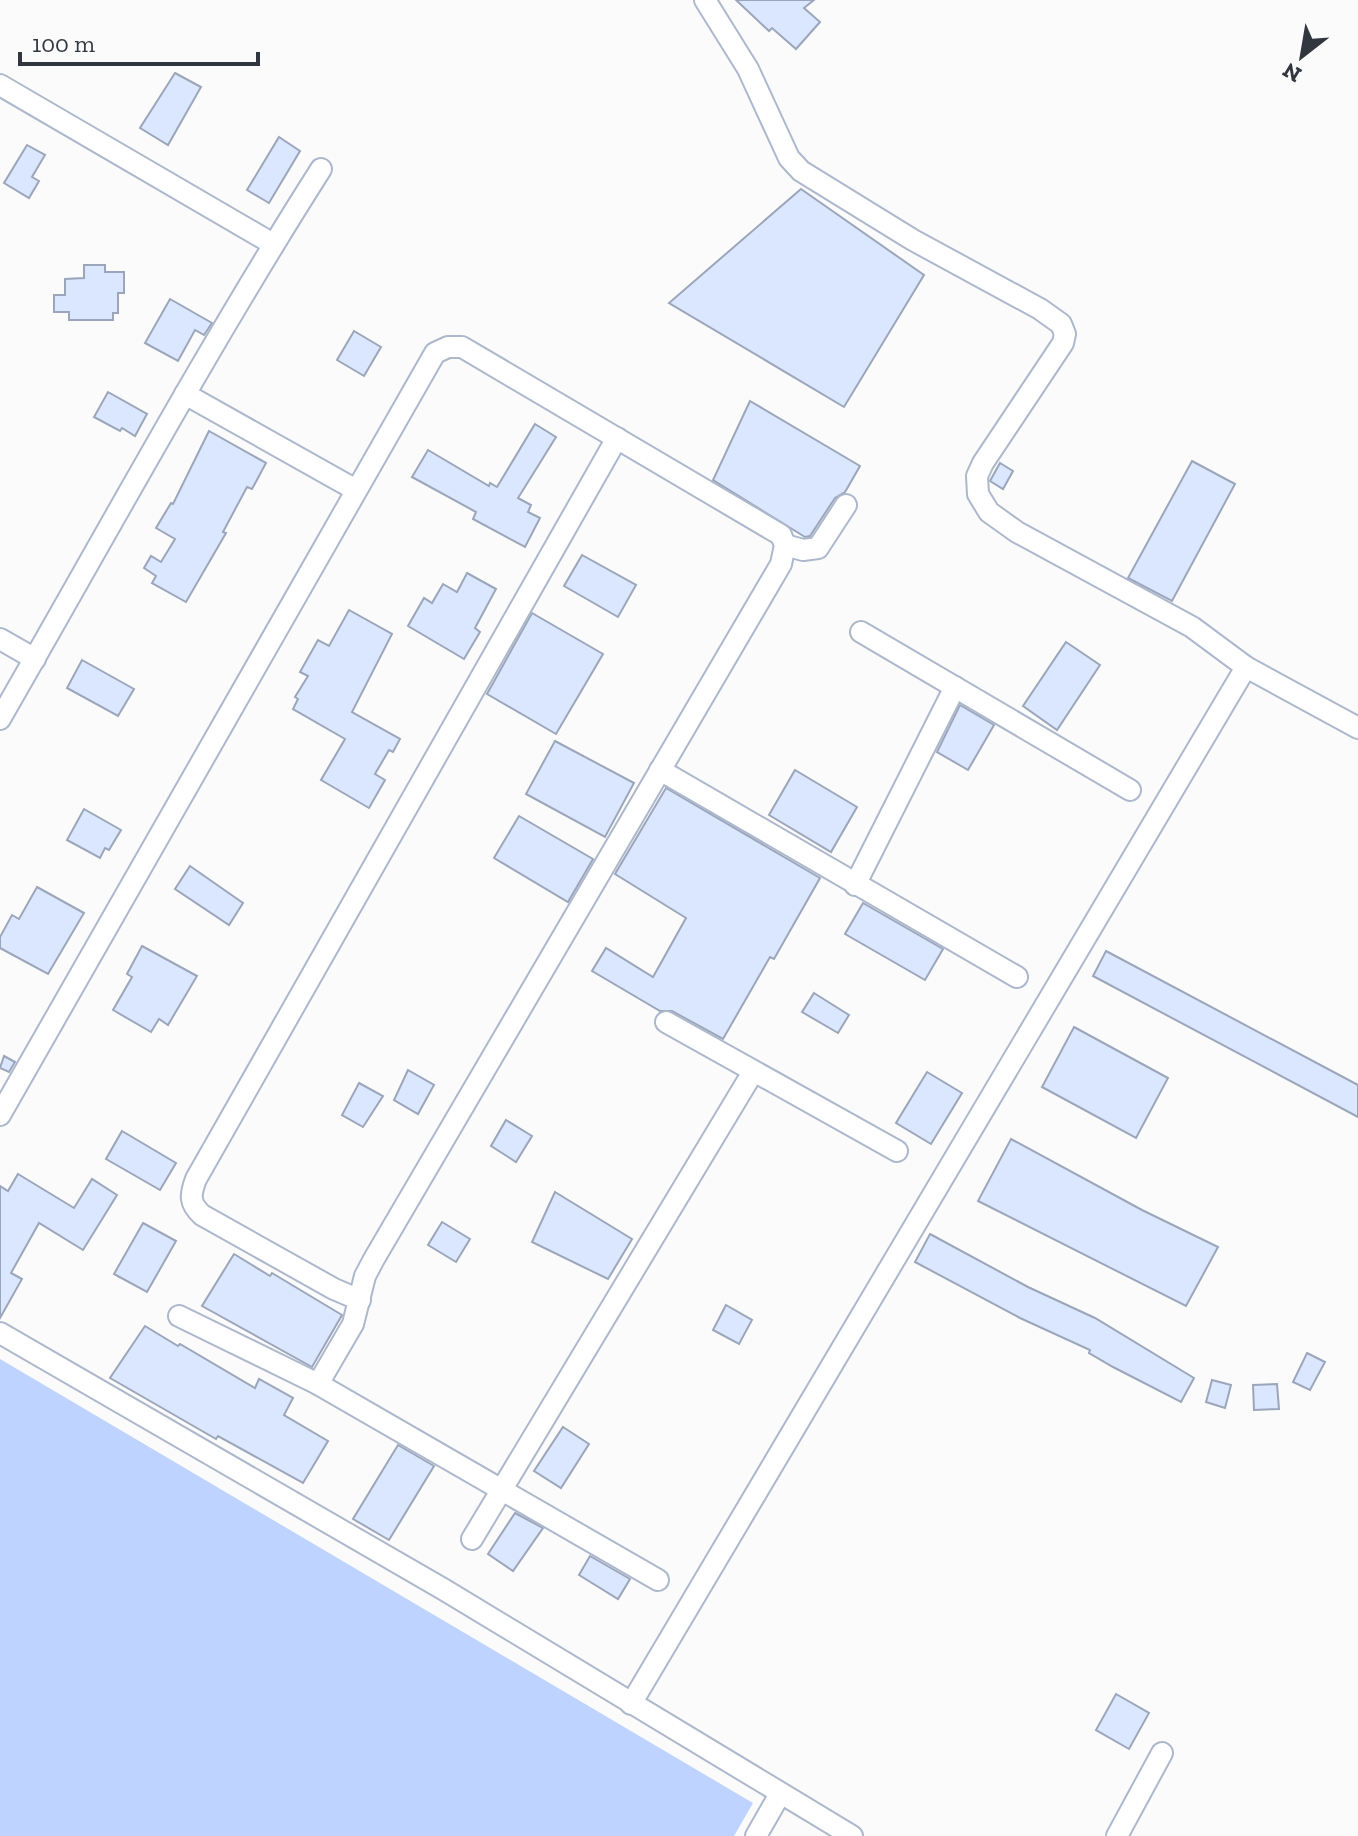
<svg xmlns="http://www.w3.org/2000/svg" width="1358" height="1836" font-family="'Zilla Slab',serif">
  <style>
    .green { fill: #bed3ff }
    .building { fill: #dbe7fe; stroke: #9ba6bb; stroke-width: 2 }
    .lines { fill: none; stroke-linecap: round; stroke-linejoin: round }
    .minor-casing { stroke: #adb8cd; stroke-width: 24 }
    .minor { stroke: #fff; stroke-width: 20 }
  </style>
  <rect width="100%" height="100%" fill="#fbfbfb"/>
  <!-- green -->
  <polygon class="green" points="0,1359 753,1803 734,1836 0,1836"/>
  <!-- building -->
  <g class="building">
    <polygon points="736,0 814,0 804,8 820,22 796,49 772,28 769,31"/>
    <polygon points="175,73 201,87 168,145 140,128"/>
    <polygon points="279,137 300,151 269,203 247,190"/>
    <polygon points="27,145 45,155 32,177 39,181 29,198 4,183"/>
    <polygon points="801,189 924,275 844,407 669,303"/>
    <polygon points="84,265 105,265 105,272 124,272 124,293 118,293 118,313 113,313 113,320 69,320 69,312 54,312 54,295 65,295 65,279 84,278"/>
    <polygon points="170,299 212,323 204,335 195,330 178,361 145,343"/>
    <polygon points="354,331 381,347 364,376 337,360"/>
    <polygon points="108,392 147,414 135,436 122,428 120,431 94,417"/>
    <polygon points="750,401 860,466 845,492 835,498 810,536 805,537 713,480"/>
    <polygon points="535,424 556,437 518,498 531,505 528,512 540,518 525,547 473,519 476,512 412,477 428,450 489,486 490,483 497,487"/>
    <polygon points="209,431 266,463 252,489 247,487 223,532 226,533 186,602 152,583 156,576 144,568 151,556 161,562 175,539 156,528 171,503 173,504"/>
    <polygon points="1192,461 1235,484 1172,601 1128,578"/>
    <polygon points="1000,463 1013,471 1003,489 990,481"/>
    <polygon points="582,555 636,585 618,617 564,586"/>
    <polygon points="467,573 496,589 475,628 480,632 464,659 408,626 424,598 432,603 443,584 457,592"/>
    <polygon points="349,610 392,634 352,712 400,739 393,752 389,750 375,774 385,780 369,808 321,780 345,739 293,709 298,699 295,697 308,676 300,672 318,640 329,646"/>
    <polygon points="532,613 603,654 556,734 487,694"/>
    <polygon points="1066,642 1100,665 1057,730 1023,706"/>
    <polygon points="82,660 134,689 118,716 67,688"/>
    <polygon points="960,705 994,725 968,770 937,752"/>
    <polygon points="555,741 634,783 605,837 526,794"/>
    <polygon points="795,770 857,807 831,852 769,815"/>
    <polygon points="666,788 820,878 774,959 770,957 723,1039 672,1011 660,1011 592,971 606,948 653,977 686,918 615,874"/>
    <polygon points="84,809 121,830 109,850 105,848 100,858 67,840"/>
    <polygon points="519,816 593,859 568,902 494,858"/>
    <polygon points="190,866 243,903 229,925 175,889"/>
    <polygon points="37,887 84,913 48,974 0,948 0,937 12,915 19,919"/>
    <polygon points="863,903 943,949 925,980 845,934"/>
    <polygon points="142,946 197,976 168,1025 159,1019 151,1032 113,1010 132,977 127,974"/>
    <polygon points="1106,951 1358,1085 1358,1117 1093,976"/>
    <polygon points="814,993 849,1015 838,1033 802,1012"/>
    <polygon points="1074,1027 1168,1078 1136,1138 1042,1087"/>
    <polygon points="4,1056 15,1062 9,1072 0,1068"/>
    <polygon points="408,1070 434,1085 418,1114 394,1100"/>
    <polygon points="927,1072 962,1093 931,1144 896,1123"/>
    <polygon points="359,1083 383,1096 363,1127 342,1115"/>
    <polygon points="506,1120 532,1136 516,1162 491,1146"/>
    <polygon points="122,1131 176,1163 160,1190 106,1159"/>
    <polygon points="1011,1139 1142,1210 1218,1247 1186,1306 978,1201"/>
    <polygon points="18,1174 74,1208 92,1179 117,1195 83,1250 39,1223 11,1273 22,1279 0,1318 0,1186 8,1191"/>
    <polygon points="555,1192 632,1239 608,1279 532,1242"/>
    <polygon points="442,1222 470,1239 456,1262 428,1245"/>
    <polygon points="143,1223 176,1241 147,1292 114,1274"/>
    <polygon points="930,1234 1028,1287 1095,1318 1194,1378 1181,1402 1113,1367 1089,1353 1090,1350 1020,1318 915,1262"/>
    <polygon points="234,1254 270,1276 272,1273 342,1315 312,1367 202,1306"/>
    <polygon points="726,1305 752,1320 739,1344 713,1330"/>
    <polygon points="145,1326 178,1346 180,1344 255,1388 259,1379 293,1398 284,1415 328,1441 303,1483 218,1436 216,1439 110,1378"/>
    <polygon points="1307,1353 1325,1362 1310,1390 1293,1382"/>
    <polygon points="1212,1380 1231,1385 1225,1408 1206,1402"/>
    <polygon points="1277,1384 1279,1409 1254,1410 1253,1385"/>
    <polygon points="563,1427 589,1444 561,1488 534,1471"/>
    <polygon points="398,1445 434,1466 389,1540 353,1519"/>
    <polygon points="515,1513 543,1528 513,1571 488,1554"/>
    <polygon points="590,1556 630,1579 618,1599 579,1575"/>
    <polygon points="1116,1694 1149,1713 1129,1749 1096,1730"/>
  </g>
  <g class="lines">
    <defs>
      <g id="minor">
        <polyline points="705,0 748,69 789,158 801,171 913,240 1040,309 1061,324 1065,334 1063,343 983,463 977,476 978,494 989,512 1017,532 1192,627 1246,667"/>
        <polyline points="0,85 273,244"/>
        <polyline points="185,394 356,490"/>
        <polyline points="785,545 803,550 818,548 846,505"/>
        <polyline points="861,632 1130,790"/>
        <polyline points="0,639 35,659"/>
        <path d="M0 719C106 535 207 348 321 169"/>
        <polyline points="660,770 1017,977"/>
        <polyline points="855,885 955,687"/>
        <polyline points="666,1022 897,1151"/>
        <polyline points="0,1115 435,353 448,347 462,347 781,535 785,545 781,564 374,1259 365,1276 353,1324 318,1384 179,1316"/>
        <path d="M360 1300 334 1289 202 1215C189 1203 190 1195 196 1179L617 438"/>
        <polyline points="0,1333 443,1589 852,1836"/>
        <polyline points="318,1384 658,1580"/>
        <polyline points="472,1539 753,1072"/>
        <polyline points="631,1704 1246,667 1358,728"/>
        <polyline points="756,1836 780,1794"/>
        <polyline points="1117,1836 1162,1753"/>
      </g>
    </defs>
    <!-- minor casing -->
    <use href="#minor" class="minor-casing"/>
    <!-- minor -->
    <use href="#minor" class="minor"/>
  </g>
  <!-- north arrow -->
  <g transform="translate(1302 56) rotate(211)" stroke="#fbfbfb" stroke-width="6" paint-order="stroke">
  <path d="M0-6L14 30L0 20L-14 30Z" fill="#32363f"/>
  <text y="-12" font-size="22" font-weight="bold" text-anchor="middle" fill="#32363f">N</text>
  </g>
  <!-- scale -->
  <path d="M20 52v12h238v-12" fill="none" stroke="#32363f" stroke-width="4"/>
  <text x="32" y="52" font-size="24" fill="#32363f" stroke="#fbfbfb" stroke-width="6" paint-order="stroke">100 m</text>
</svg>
